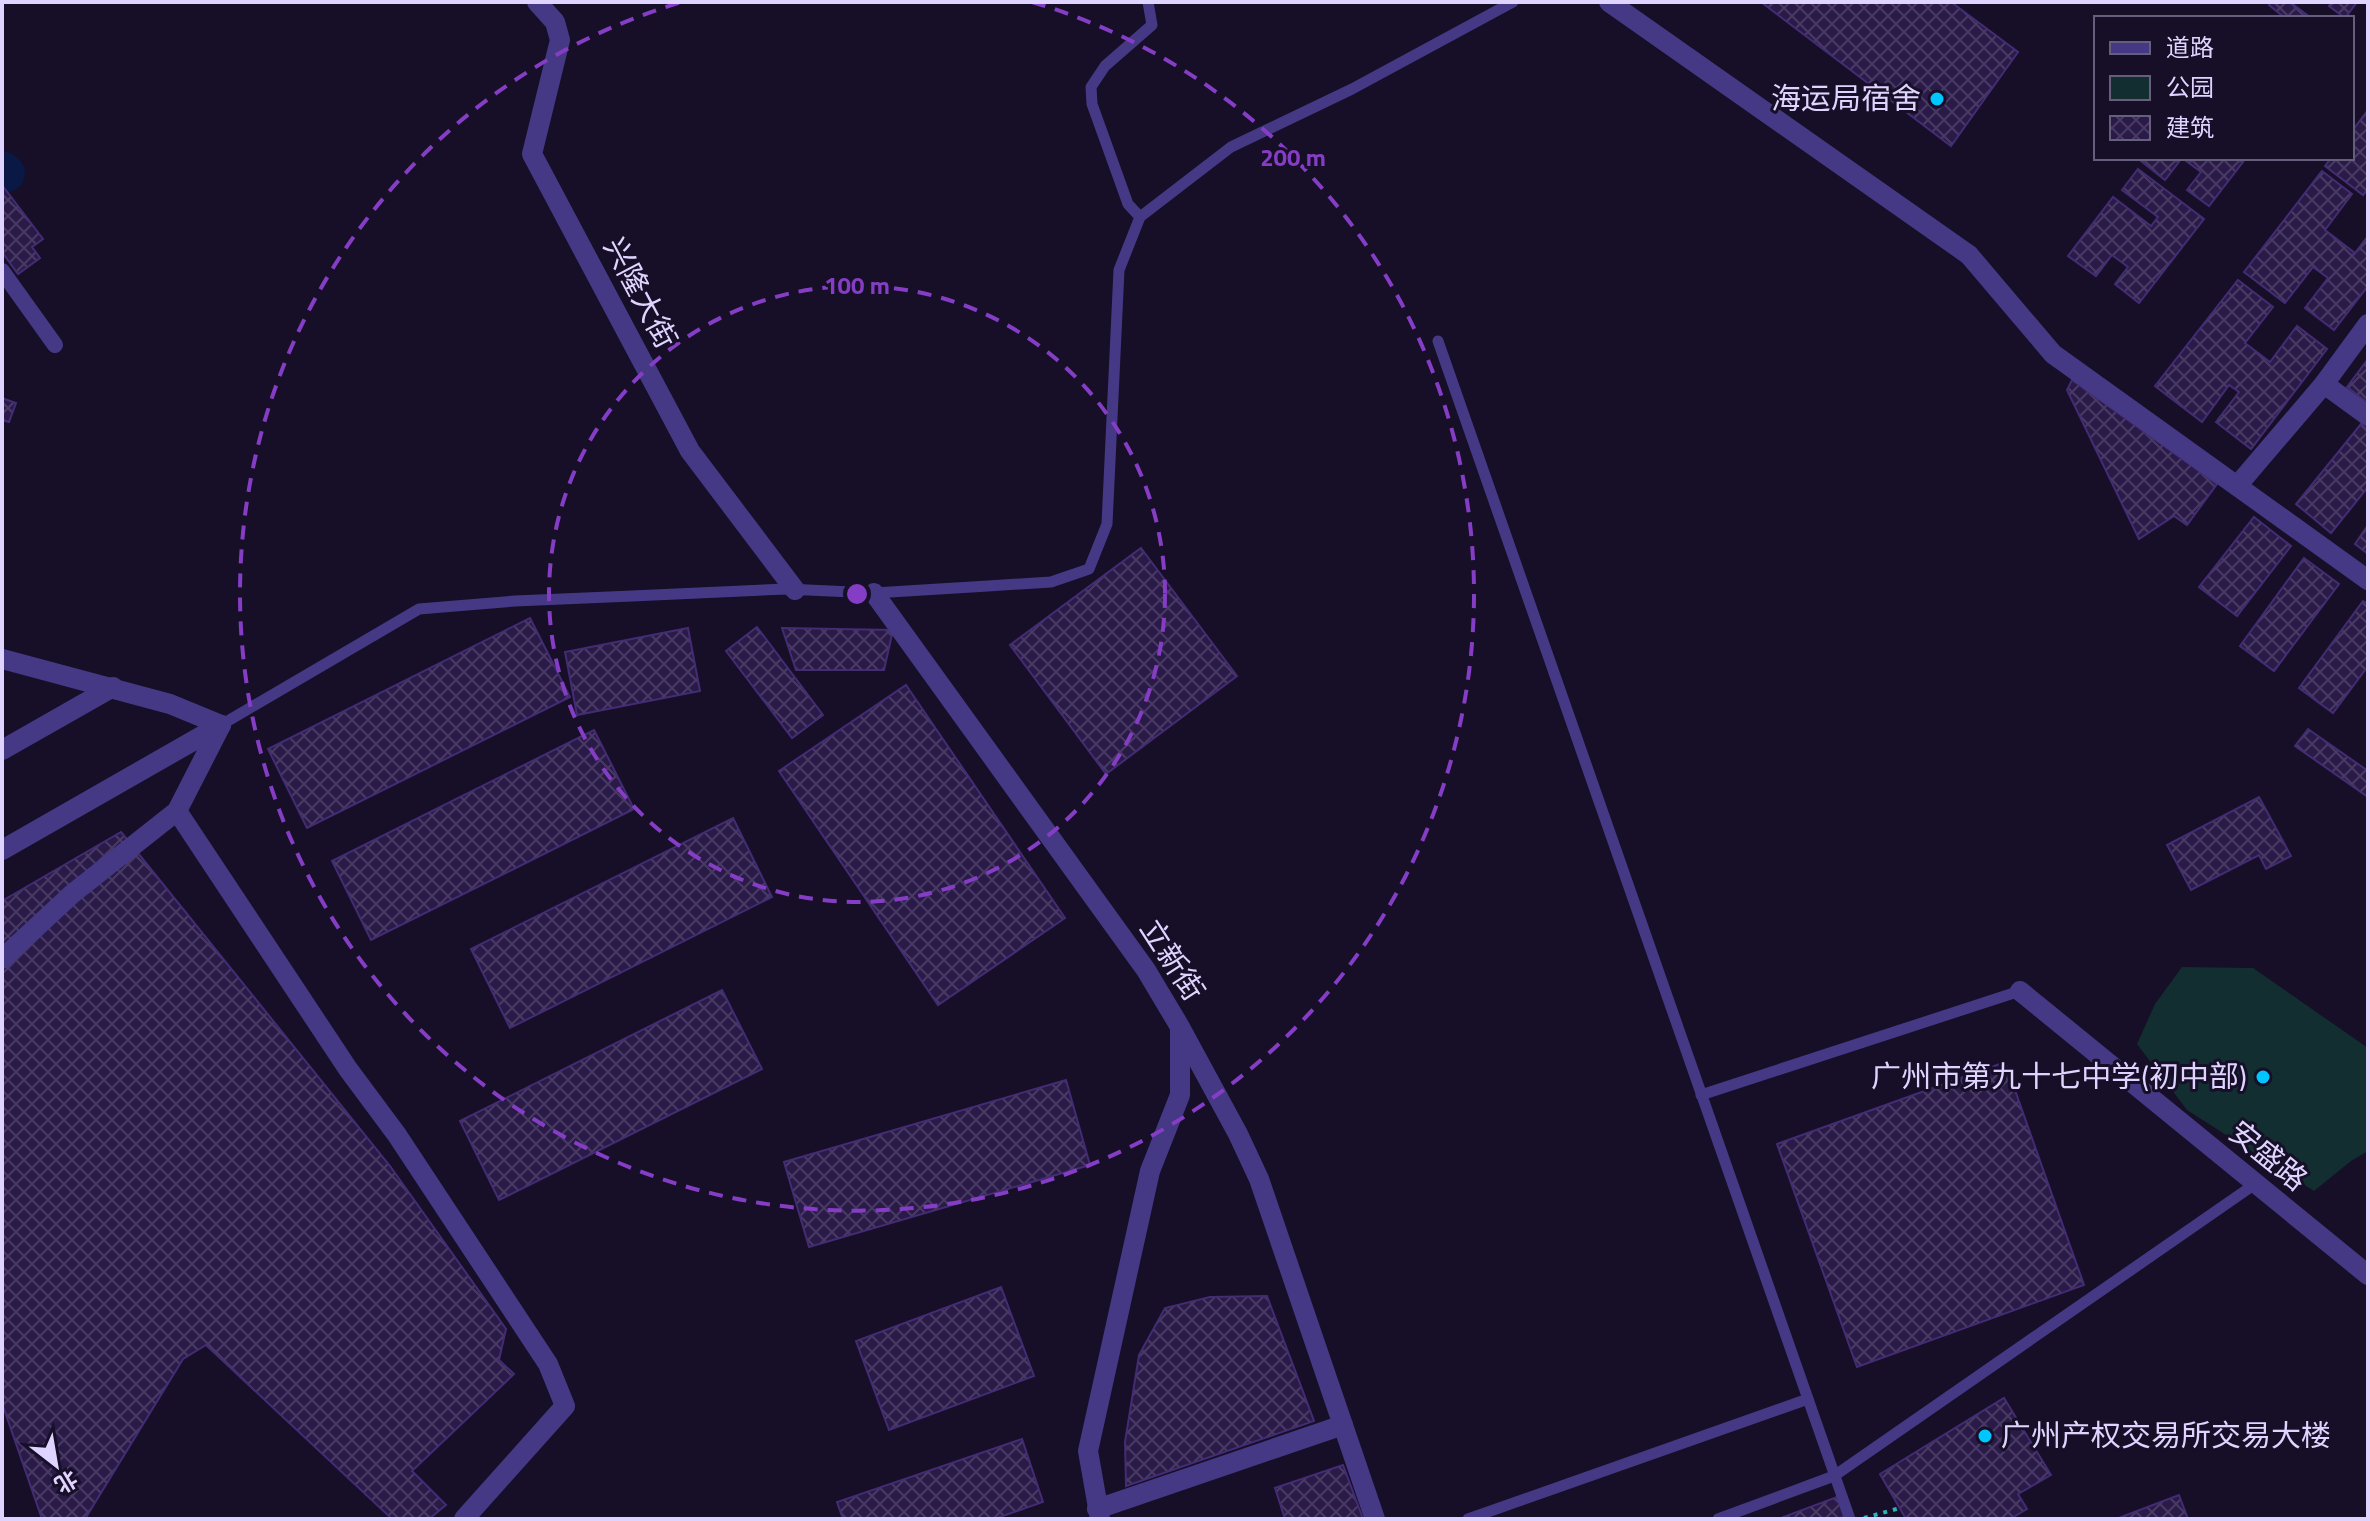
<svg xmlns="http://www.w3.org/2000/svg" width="2370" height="1521" font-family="'Titillium Web','Noto Sans SC',sans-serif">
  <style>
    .park { fill: #122e31 }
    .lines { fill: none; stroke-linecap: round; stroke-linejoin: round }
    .river { stroke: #091845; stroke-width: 38 }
    .building { fill: url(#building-cross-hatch); stroke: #432c74; stroke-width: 2 }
    .path { stroke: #2db1ba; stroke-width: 4; stroke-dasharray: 4 6; stroke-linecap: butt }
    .service { stroke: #453986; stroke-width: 11 }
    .pedestrian { stroke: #453986; stroke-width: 16 }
    .minor { stroke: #453986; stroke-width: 20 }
    .tertiary { stroke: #453986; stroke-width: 20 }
    .ring { fill: none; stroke: #853dc5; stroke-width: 4; stroke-dasharray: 14 10 }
    .poi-dot { fill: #00c6ff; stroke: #160f27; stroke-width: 3 }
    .labels { text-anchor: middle; stroke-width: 6; stroke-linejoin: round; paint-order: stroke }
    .poi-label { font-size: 30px; fill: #dfd4ff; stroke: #160f27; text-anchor: end }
    .street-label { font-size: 30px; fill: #dfd4ff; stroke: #160f27 }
    .centre { fill: #853dc5; stroke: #160f27; stroke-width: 4 }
    .ring-label { font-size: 24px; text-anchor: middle; font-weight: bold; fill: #853dc5; stroke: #160f27; stroke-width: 6; stroke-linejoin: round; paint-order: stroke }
  </style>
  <defs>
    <pattern id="building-cross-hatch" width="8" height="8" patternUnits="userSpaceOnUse" patternTransform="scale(2)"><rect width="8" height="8" fill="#291a48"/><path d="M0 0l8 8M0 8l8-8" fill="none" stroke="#483a63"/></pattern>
  </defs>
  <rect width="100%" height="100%" fill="#160f27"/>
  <!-- park -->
  <polygon class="park" points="2182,967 2253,968 2368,1048 2368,1151 2351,1161 2314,1191 2187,1110 2137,1044 2155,1004"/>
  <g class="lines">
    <!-- river -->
    <polyline class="river" points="2,170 6,173"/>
  </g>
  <!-- building -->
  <g class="building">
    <polygon points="1761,2 1951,2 2018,52 1951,146"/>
    <polygon points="2271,2 2290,2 2311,18 2285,18 2269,5"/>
    <polygon points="2332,2 2357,2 2345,18 2329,6"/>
    <polygon points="2368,110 2368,189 2363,195 2325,166 2331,158 2352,158 2352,131"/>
    <polygon points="2143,158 2246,158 2209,206 2187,190 2201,172 2182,158 2165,180 2141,161"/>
    <polygon points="2138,169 2204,219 2139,303 2115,284 2128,267 2112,255 2096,276 2068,256 2113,197 2151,226 2158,217 2122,190"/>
    <polygon points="2322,171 2352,194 2325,230 2355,253 2368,236 2368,286 2334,330 2305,308 2328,278 2313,267 2285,303 2244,272"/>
    <polygon points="2,185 43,239 32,247 40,258 18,274 2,252"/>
    <polygon points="2238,280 2273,307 2245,343 2270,362 2297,326 2327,349 2251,449 2216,422 2239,392 2229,385 2202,422 2155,386"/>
    <polygon points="2368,359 2368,403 2347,387"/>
    <polygon points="2072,380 2217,484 2187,525 2174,516 2139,539 2067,390"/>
    <polygon points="2,398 16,403 9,422 2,420"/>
    <polygon points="2361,424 2368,430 2368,487 2331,533 2296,504"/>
    <polygon points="2254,517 2291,546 2237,616 2199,587"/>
    <polygon points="2368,525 2368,554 2355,544"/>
    <polygon points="1141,548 1237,676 1106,774 1010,645"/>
    <polygon points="2304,558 2339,584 2274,671 2240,646"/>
    <polygon points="2363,601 2368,604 2368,666 2333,713 2299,688"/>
    <polygon points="530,618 570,697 307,828 268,749"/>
    <polygon points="757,627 823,715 792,738 726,651"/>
    <polygon points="688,628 700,691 577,715 565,652"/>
    <polygon points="782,628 893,630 884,670 796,670"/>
    <polygon points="906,685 1065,918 938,1005 779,771"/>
    <polygon points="2308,729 2368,771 2368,797 2295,746"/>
    <polygon points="594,730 634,809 371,940 332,861"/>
    <polygon points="2259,797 2291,856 2266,869 2259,855 2191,890 2167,845"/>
    <polygon points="733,818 772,897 510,1028 471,949"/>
    <polygon points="121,832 390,1166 506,1329 499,1360 514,1374 412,1471 446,1505 429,1519 392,1519 206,1345 183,1359 85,1519 42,1519 2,1403 2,901"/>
    <polygon points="722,990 762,1069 499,1200 460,1121"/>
    <polygon points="2005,1062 2084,1285 1857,1367 1777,1144"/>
    <polygon points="1066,1080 1090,1165 809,1247 784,1162"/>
    <polygon points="1001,1287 1034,1376 889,1430 856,1341"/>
    <polygon points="1267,1296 1314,1421 1126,1486 1125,1442 1139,1355 1165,1308 1210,1297"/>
    <polygon points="2004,1398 2051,1475 2018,1494 2027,1509 2010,1519 1906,1519 1880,1474"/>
    <polygon points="1022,1439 1043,1502 994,1519 843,1519 837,1502"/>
    <polygon points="1343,1465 1363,1519 1285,1519 1275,1488"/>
    <polygon points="2179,1495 2188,1519 2116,1519"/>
    <polygon points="1837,1497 1845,1519 1778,1519"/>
  </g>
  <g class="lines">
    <!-- path -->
    <polyline class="path" points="1864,1518 1900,1508"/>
    <!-- service -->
    <g class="service">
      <polyline points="1140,217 1128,204 1092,104 1091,87 1105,66 1152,25 1148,2"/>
      <polyline points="1438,341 1850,1519"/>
      <polyline points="221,725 419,609 515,601 632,596 786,589 874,593 988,586 1051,582 1089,569 1107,524 1119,270 1140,217 1231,147 1352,89 1513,2"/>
      <polyline points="1701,1095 2020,991"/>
      <polyline points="1468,1519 1808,1399"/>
      <polyline points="1718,1519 1834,1476 2255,1184"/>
    </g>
    <!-- pedestrian -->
    <polyline class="pedestrian" points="2,271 55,345"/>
    <!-- minor -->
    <g class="minor">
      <polyline points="537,2 555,22 560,40 532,154 690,451 795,590"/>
      <polyline points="1609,2 1969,255 2053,354 2368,580"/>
      <polyline points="2368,324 2324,384 2368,416"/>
      <polyline points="2237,486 2324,384"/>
      <polyline points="874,593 1146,970 1180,1027 1180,1095 1150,1171 1088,1451 1100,1519"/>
      <polyline points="2,659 170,704 221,725"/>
      <polyline points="2,750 113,687"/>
      <polyline points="177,811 348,1069 397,1135 548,1364 565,1406 464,1519"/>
      <polyline points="2,850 221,725"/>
      <polyline points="2,959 72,894 177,811 221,725"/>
      <polyline points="1181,1029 1238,1134 1259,1179 1375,1519"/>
      <polyline points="1097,1509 1343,1425"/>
    </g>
    <!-- tertiary -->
    <polyline class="tertiary" points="2020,991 2368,1275"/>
  </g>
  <!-- distance rings -->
  <g class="ring">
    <circle cx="857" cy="594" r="308"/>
    <path d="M1032 2A617 617 0 1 1 682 2"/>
  </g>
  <!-- markers -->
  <g class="poi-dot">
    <circle cx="1937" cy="99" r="8"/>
    <circle cx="2263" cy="1077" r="8"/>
    <circle cx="1985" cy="1436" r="8"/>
  </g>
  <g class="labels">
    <!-- poi labels -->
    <g class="poi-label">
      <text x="1921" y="109">海运局宿舍</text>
      <text x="2247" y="1087">广州市第九十七中学(初中部)</text>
      <text x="2001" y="1446" text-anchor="start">广州产权交易所交易大楼</text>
    </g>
    <!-- street labels -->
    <g class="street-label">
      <text transform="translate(640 293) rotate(62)" y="10">兴隆大街</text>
      <text transform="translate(1172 960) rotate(57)" y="10">立新街</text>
      <text transform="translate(2268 1156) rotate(39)" y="10">安盛路</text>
    </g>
  </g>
  <circle cx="857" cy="594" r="12" class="centre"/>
  <g class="ring-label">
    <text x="1293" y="166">200 m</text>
    <text x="857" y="294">100 m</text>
  </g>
  <!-- border -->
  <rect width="2370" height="1521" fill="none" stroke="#dfd4ff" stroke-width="8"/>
  <!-- legend -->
  <rect x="2094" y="16" width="260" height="144" fill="#160f27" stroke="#665e7d" stroke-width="2"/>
  <rect x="2110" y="42" width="40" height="12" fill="#453986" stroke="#665e7d" stroke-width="2"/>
  <text x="2166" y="56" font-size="24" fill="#dfd4ff">道路</text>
  <rect x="2110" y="76" width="40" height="24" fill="#122e31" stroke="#665e7d" stroke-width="2"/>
  <text x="2166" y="96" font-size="24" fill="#dfd4ff">公园</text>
  <rect x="2110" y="116" width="40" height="24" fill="url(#building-cross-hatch)" stroke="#665e7d" stroke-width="2"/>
  <text x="2166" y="136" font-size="24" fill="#dfd4ff">建筑</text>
  <!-- north arrow -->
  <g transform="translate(56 1465) rotate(149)" stroke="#160f27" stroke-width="6" paint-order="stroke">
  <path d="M0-6L14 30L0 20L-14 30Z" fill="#dfd4ff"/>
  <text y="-12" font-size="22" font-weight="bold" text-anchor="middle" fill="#dfd4ff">北</text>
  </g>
</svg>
